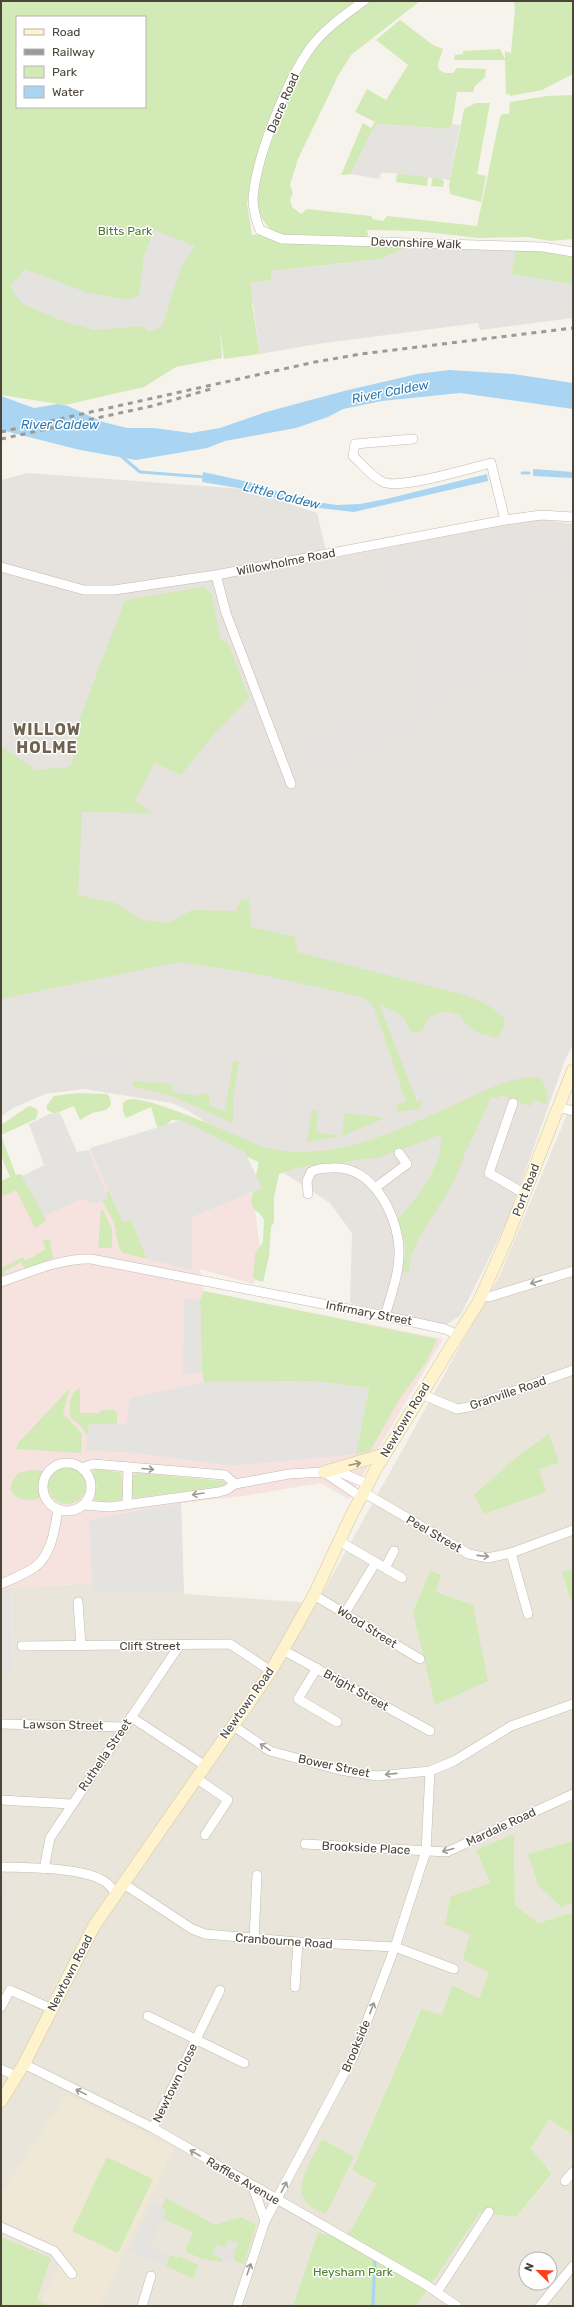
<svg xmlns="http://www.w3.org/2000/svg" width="574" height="2307" font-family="Rubik,sans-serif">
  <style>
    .residential { fill: #eae5da; fill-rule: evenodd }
    .industrial { fill: #e6e2dd }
    .education { fill: #efe8d6 }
    .medical { fill: #f6e3e0 }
    .green { fill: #d2eab5; fill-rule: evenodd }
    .parking { fill: #e5e3e0 }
    .water { fill: #a9d4f2 }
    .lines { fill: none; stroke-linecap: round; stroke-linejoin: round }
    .stream { stroke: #a9d4f2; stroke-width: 3 }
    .street-casing { stroke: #c2bbae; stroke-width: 10 }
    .secondary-casing { stroke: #d6c79b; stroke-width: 13 }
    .street { stroke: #fff; stroke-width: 9 }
    .secondary { stroke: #fff3cd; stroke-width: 12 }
    .rail { stroke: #9a9a9a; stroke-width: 3; stroke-dasharray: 5 5; stroke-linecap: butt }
    .oneway { stroke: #9c9892 }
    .oneway2 { stroke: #9c937c }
    .labels { text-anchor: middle; stroke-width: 3; stroke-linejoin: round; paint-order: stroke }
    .street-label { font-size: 12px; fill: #4b4439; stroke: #fff }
    .park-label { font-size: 12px; fill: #4a7f2a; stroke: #fff }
    .water-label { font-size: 13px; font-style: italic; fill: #2e7ab2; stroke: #fff }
    .district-label { font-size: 16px; font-weight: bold; letter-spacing: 1px; fill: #6e6250; stroke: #fff }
  </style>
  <rect width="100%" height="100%" fill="#f6f3ec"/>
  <!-- residential -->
  <g class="residential">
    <polygon points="573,1100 573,1912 538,1923 515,1905 514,1835 490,1883 451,1896 489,1972 479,1998 452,1985 442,2015 420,2010 352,2170 376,2184 351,2230 341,2239 318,2232 293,2306 1,2306 1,1674 11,1674 10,1588 93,1583 93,1593 184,1594 299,1602 314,1608 500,1275"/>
    <path d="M549 2119 573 2135V2306H416L480 2213 516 2217 552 2175 531 2149ZM526 2259H550V2283H526Z"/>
  </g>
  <!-- industrial -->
  <polygon class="industrial" points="28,473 244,489 317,513 328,559 538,519 573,524 573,1044 565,1060 507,1222 460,1316 445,1325 350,1303 352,1233 330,1203 187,1110 172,1103 84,1089 45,1094 11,1109 1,1117 1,480"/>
  <!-- education -->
  <polygon class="education" points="66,2094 174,2148 99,2306 55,2306 42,2300 66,2252 1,2220 1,2194"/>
  <!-- medical -->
  <polygon class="medical" points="182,1120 250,1192 255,1209 262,1265 253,1284 200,1269 204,1291 443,1339 349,1499 320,1483 243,1496 181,1503 184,1594 93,1593 92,1583 10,1588 11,1674 1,1674 1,1191 88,1150"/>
  <!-- green -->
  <g class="green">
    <path d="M1 1H359L314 38 253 175 247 204 252 235 263 234 272 230C264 224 257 211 256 201 255 172 295 76 312 52 321 40 357 8 369 2 375 0 411 1 420 1L351 55 338 76 298 159 290 185 293 194 290 199 292 207 301 214 307 209 371 216 373 219 383 221 387 216 477 226 500 117 502 114H509L510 102 547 96 573 95V239L550 241 528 237 479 238 416 231 367 230 368 235 363 242 407 247 381 259 271 271V280L252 304 260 354 224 359 220 329 222 358 176 367 144 387 65 405 1 395ZM17 17H145V107H17Z"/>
    <polygon points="514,1 573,1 573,74 542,90 510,96 510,94 506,94 505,60 454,60 455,55 463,54 463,51 500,49 505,59 505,51 511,53 515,9"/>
    <polygon points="400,20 433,45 443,49 438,64 439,70 445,73 453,73 457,68 486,69 485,77 475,86 473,92 457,92 452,124 448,129 378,124 372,131 351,174 341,175 363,123 371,128 375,122 355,112 367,89 386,100 408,65 376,40"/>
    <polygon points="476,103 490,103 477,174 486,176 481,202 450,194 449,185 464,109"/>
    <polygon points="397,173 428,176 427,186 396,182"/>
    <polygon points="433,176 442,179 444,182 443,187 431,186"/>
    <polygon points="522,246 573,257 573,285 511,274 515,250"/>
    <path d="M204 587 212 594 220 639 228 643 249 698 216 732 181 775 155 763 135 800 152 813 82 812 78 895 115 903 142 920 168 923 192 910 236 911 241 900 249 899 251 927 295 937 297 952 461 994C478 1000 493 1005 505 1020L503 1029 497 1038C478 1033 471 1033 460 1015L446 1011 430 1016 422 1031 411 1033 403 1016 417 1102 423 1100 420 1109 396 1112 397 1105 406 1101 374 1007 363 997 257 974 179 962 1 999V750L2 747 36 770 68 767 72 764 78 723 125 600Z"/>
    <polygon points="233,1061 239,1062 233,1099 233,1123 172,1096 134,1087 132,1081 173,1084 172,1092 201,1096 201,1093 209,1093 209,1106 225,1111"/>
    <path d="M532 1077 541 1079C547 1088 548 1094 546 1104L534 1100 530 1106 501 1095 498 1098 491 1097C481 1123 466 1147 458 1172 448 1199 407 1244 409 1271L403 1273 406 1244 396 1220C414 1205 447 1159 440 1135L377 1158 361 1159 325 1166 311 1165 293 1169 279 1174 274 1197V1222L271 1227 269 1257 263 1282 256 1280 253 1277 255 1254 263 1242 264 1220C261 1214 258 1212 254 1209 246 1201 259 1173 258 1162L213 1140 183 1121 172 1120 165 1126 157 1127 151 1107 126 1118 123 1111V1103C124 1102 126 1100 127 1100 145 1093 241 1138 263 1147 332 1165 399 1130 460 1102 484 1091 507 1079 532 1077Z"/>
    <polygon points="78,1093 107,1094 110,1098 111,1105 106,1110 92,1113 80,1120 74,1106 54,1114 47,1110 47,1105 54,1096"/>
    <polygon points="29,1106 36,1108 38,1112 36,1119 1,1135 1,1125"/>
    <polygon points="312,1110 318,1111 316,1132 342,1136 345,1113 385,1118 342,1136 307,1142"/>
    <polygon points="1,1136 16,1175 21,1174 44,1216 46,1221 35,1228 16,1190 1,1197 1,1181 10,1177 1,1156"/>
    <polygon points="109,1191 123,1222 131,1219 147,1259 123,1253 119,1248 114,1222 102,1200 108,1198 106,1192"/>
    <polygon points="101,1210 103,1210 112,1229 112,1248 98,1248"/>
    <polygon points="50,1239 53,1258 25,1269 21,1262 4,1272 6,1274 1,1276 1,1268 23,1257 25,1261 46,1249 42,1241"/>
    <polygon points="204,1291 437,1339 427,1361 399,1400 370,1451 356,1454 369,1388 314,1381 204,1382 202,1372 200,1300"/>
    <polygon points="70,1388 63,1413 82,1434 81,1453 16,1449 18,1443"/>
    <path d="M80 1388V1413H100L101 1410H114L117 1413V1424H89L88 1435 86 1434 81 1426 70 1417C69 1407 69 1391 80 1388Z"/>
    <polygon points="549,1434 559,1463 539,1469 546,1492 484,1514 474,1495 518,1456"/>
    <circle cx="67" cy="1485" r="19"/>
    <polygon points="98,1469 121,1473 123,1497 121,1500 97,1503 94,1499 97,1486 93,1474 94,1470"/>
    <path d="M30 1470 44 1471 39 1483 41 1498C27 1501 19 1502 10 1490L12 1481 18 1473Z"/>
    <polygon points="137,1473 223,1481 226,1483 223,1486 134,1498 132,1495 132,1476"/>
    <polygon points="573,1568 573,1608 562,1572"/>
    <polygon points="430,1571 441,1575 436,1592 473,1605 488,1681 435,1705 413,1612"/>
    <polygon points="514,1834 515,1905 538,1923 573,1912 573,2135 549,2119 531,2149 552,2174 516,2217 480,2213 416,2306 293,2306 318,2232 341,2239 351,2230 376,2184 352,2170 421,2009 442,2015 452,1985 479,1998 489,1972 463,1960 470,1934 445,1925 451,1896 490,1883 476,1850"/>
    <polygon points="573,1841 573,1903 561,1907 538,1885 528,1854"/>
    <path d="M322 2139 354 2157 326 2214C320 2211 311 2208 307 2203 291 2187 315 2155 322 2139Z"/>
    <polygon points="107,2157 153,2179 118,2253 72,2231"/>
    <polygon points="166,2198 215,2225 241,2217 256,2225 244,2264 236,2262 233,2257 238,2242 225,2248 217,2244 223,2258 222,2262 202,2259 185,2251 193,2232 163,2219 166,2210 161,2208"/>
    <polygon points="1,2237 51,2258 37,2299 45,2306 1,2306"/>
    <polygon points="170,2255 177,2258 178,2256 198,2265 193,2279 166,2266"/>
  </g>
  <!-- parking -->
  <g class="parking">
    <polygon points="378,124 448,129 452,124 460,125 450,180 392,173 381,173 379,179 351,174 372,131"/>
    <polygon points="154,230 195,246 181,267 162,326 149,332 142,326 95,330 65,322 23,304 14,294 11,285 25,269 88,293 129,300 139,296 144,256"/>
    <polygon points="407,247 516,250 511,274 573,285 573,318 480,330 478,323 317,344 260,354 250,283 271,280 271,271 381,259"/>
    <polygon points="534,528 573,534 573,585 531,593 535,672 476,679 441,703 409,731 388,745 327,773 305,778 293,735 414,714 419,698 402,613 393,614 383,555"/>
    <polygon points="379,1004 403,1016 428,1072 452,1063 460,1085 417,1102"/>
    <polygon points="79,1051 123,1057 120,1080 76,1074"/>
    <polygon points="255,1056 291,1061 281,1130 253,1126 254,1119 246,1117"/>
    <polygon points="60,1113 77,1152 88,1150 108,1198 94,1204 82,1199 44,1216 22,1176 44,1165 29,1124 49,1114"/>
    <polygon points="182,1120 245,1152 262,1188 192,1217 192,1270 147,1259 131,1219 123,1223 90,1148"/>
    <polygon points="184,1298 200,1300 202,1372 183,1375"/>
    <polygon points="314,1381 369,1388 356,1454 231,1466 137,1453 86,1450 89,1424 126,1424 130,1398 204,1382"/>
    <polygon points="181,1503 184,1594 93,1593 89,1520"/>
    <polygon points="10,1588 11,1674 1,1674 1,1591"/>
    <polygon points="1,1878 6,1878 3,1924 1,1924"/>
    <polygon points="152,2203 166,2210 150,2246 170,2255 166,2266 130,2251"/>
    <polygon points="228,2240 238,2242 233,2257 236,2262 222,2262 222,2258 213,2255 217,2244 225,2248"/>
  </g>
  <!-- water -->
  <g class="water">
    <polygon points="449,370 513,374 573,383 573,409 460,393 382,401 343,409 328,417 296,428 225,441 207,448 136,460 80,450 1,430 1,396 34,408 58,404 68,406 103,422 127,428 154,428 191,433 220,428 266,412 344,391 417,374"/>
    <polygon points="533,469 573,472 573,478 533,476"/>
    <polygon points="203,472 258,484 296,499 337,505 360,504 386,499 487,474 488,481 354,512 311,507 284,501 256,491 202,482"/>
  </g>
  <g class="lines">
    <!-- stream -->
    <g class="stream">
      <polyline points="121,456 140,472 205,477"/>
      <polyline points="522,473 529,473"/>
      <polyline points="373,2306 375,2258"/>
    </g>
    <defs>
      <g id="street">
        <path d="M364 1C345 15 325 28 311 47 287 80 256 157 253 198 253 209 256 220 260 230L282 239 543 247 573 252"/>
        <path d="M413 439 355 444 353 456C362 464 372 477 383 482 400 490 471 468 491 463L505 520"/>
        <polyline points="1,567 84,590 114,590 216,575 505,520 541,515 573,517"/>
        <polyline points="216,575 226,613 291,784"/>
        <polyline points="513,1103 489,1173 525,1194"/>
        <polyline points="557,1107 573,1111"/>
        <polyline points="375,1188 407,1164 399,1153"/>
        <path d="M308 1194 307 1181 311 1172C317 1168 325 1168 331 1168 372 1164 398 1215 399 1250 400 1271 391 1295 385 1316"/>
        <path d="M1 1282C30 1272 61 1258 91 1259L385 1316 445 1329 458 1335"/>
        <polyline points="481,1296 489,1297 573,1271"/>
        <polyline points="421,1394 457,1409 473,1406 573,1370"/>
        <circle cx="67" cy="1487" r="24"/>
        <polyline points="82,1468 93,1464 225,1475 235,1484"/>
        <polyline points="324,1472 361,1497"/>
        <polyline points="363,1492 469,1554 488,1558 511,1553 573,1530"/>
        <polyline points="127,1504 128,1467"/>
        <polyline points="83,1505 110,1507 219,1492 226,1490 235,1484 289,1474 324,1472 337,1471 368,1484"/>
        <polyline points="339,1541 402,1578"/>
        <polyline points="511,1553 528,1614"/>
        <polyline points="385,1568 394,1551"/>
        <path d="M1 1584C12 1579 25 1574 35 1567 52 1554 55 1528 58 1509"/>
        <polyline points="314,1595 420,1659"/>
        <polyline points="78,1602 81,1646"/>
        <polyline points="345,1613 376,1562"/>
        <polyline points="22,1646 230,1644 271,1671"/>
        <polyline points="283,1650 430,1731"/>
        <polyline points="317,1668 298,1699 337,1722"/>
        <polyline points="131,1717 204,1765"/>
        <polyline points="1,1724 124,1727"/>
        <polyline points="232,1725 270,1751 340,1770 377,1776 430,1771 454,1761 511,1726 573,1704"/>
        <polyline points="196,1778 228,1800 205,1835"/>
        <polyline points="1,1800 71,1804"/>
        <polyline points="305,1844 447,1852 573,1794"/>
        <path d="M1 1867C28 1868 82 1867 104 1881 109 1884 113 1890 117 1894"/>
        <polyline points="44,1869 50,1838 179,1646"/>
        <polyline points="124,1884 192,1929 205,1934 298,1942 395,1947 454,1969"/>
        <polyline points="254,1939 257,1875"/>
        <polyline points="295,1987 298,1942"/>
        <polyline points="1,2007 10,1990 52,2009"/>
        <polyline points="148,2016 244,2063"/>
        <polyline points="24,2064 153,2128 425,2284 457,2306"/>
        <polyline points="1,2069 16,2076"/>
        <polyline points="153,2128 220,1990"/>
        <polyline points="565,2181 573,2172"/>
        <polyline points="253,2187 265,2221"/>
        <polyline points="1,2227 54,2251 72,2274"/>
        <polyline points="437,2292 489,2212"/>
        <polyline points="142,2306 151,2276"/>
        <polyline points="237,2306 265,2221 354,2055 395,1947 426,1851 430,1771"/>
        <polyline points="540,2306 573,2266"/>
      </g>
      <g id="secondary">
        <polyline points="324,1472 385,1454"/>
        <polyline points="1,2101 24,2064 94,1926 271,1671 314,1595 351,1516 377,1467 479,1301 507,1238 573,1070"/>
      </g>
    </defs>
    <!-- street casing -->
    <use href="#street" class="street-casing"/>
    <!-- secondary casing -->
    <use href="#secondary" class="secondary-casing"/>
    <!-- street -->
    <use href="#street" class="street"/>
    <!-- secondary -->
    <use href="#secondary" class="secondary"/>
    <!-- rail -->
    <g class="rail">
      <polyline points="1,432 315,362 361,354 573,328"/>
      <polyline points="1,439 152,406 211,389"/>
    </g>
  </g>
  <!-- one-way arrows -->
  <defs><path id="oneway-shaft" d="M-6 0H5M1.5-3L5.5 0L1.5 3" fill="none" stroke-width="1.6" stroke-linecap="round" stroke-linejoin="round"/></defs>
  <g class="oneway">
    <use href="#oneway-shaft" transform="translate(536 1282) rotate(163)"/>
    <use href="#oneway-shaft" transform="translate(148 1469) rotate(5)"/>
    <use href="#oneway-shaft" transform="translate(198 1494) rotate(171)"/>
    <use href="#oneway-shaft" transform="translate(483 1556) rotate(6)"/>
    <use href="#oneway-shaft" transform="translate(265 1747) rotate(-146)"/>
    <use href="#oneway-shaft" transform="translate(391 1774) rotate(174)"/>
    <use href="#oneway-shaft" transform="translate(448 1850) rotate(165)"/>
    <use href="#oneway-shaft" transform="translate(372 2008) rotate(-69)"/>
    <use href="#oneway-shaft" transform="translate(81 2092) rotate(-154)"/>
    <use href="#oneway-shaft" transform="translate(195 2153) rotate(-150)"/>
    <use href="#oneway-shaft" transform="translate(284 2187) rotate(-62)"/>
    <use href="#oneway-shaft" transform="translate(249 2269) rotate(-71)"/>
  </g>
  <use class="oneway2" href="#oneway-shaft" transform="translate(355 1464) rotate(-12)"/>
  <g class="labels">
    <!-- street labels -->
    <g class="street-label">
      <text transform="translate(283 103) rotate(-67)" y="4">Dacre Road</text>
      <text transform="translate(416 243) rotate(2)" y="4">Devonshire Walk</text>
      <text transform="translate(286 562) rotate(-11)" y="4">Willowholme Road</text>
      <text transform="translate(526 1190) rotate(-69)" y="4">Port Road</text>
      <text transform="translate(369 1313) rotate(11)" y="4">Infirmary Street</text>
      <text transform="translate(508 1393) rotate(-19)" y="4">Granville Road</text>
      <text transform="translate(405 1420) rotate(-59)" y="4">Newtown Road</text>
      <text transform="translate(434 1534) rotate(30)" y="4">Peel Street</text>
      <text transform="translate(367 1627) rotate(32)" y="4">Wood Street</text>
      <text x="150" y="1650">Clift Street</text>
      <text transform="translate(356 1690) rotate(29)" y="4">Bright Street</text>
      <text transform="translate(247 1703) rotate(-55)" y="4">Newtown Road</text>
      <text transform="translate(63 1725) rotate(1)" y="4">Lawson Street</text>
      <text transform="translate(105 1755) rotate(-56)" y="4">Ruthella Street</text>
      <text transform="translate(334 1766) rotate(12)" y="4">Bower Street</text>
      <text transform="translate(501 1827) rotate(-25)" y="4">Mardale Road</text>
      <text transform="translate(366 1848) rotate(3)" y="4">Brookside Place</text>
      <text transform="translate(284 1941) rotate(4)" y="4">Cranbourne Road</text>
      <text transform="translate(70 1973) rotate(-63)" y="4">Newtown Road</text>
      <text transform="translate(356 2046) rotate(-67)" y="4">Brookside</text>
      <text transform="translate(175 2083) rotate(-64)" y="4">Newtown Close</text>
      <text transform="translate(243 2181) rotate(30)" y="4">Raffles Avenue</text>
    </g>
    <!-- park labels -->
    <g class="park-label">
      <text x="125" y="235">Bitts Park</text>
      <text x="353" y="2276">Heysham Park</text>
    </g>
    <!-- water labels -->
    <g class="water-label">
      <text transform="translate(390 391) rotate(-11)" y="5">River Caldew</text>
      <text x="60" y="429">River Caldew</text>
      <text transform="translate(282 495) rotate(14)" y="5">Little Caldew</text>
    </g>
    <!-- district labels -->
    <g class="district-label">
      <text x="47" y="735">WILLOW<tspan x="47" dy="18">HOLME</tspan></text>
    </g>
  </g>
  <!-- border -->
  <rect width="574" height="2307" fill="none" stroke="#4b4439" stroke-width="4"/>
  <!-- legend -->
  <rect x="16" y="16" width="130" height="92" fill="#ffffff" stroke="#b7b4b0"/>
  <rect x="24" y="29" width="20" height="6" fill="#fff3cd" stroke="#b7b4b0"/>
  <text x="52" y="36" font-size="12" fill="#4b4439">Road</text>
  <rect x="24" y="49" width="20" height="6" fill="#9a9a9a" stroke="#b7b4b0"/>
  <text x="52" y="56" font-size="12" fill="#4b4439">Railway</text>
  <rect x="24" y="66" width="20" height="12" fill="#d2eab5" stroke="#b7b4b0"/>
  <text x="52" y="76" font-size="12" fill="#4b4439">Park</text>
  <rect x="24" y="86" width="20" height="12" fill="#a9d4f2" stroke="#b7b4b0"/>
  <text x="52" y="96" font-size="12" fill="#4b4439">Water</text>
  <!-- north arrow -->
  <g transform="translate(538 2271) rotate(293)"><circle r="19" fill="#ffffff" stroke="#b7b4b0"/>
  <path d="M0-3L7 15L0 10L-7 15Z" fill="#fc3f1d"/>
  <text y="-6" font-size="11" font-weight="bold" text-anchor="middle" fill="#4b4439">N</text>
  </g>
</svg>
